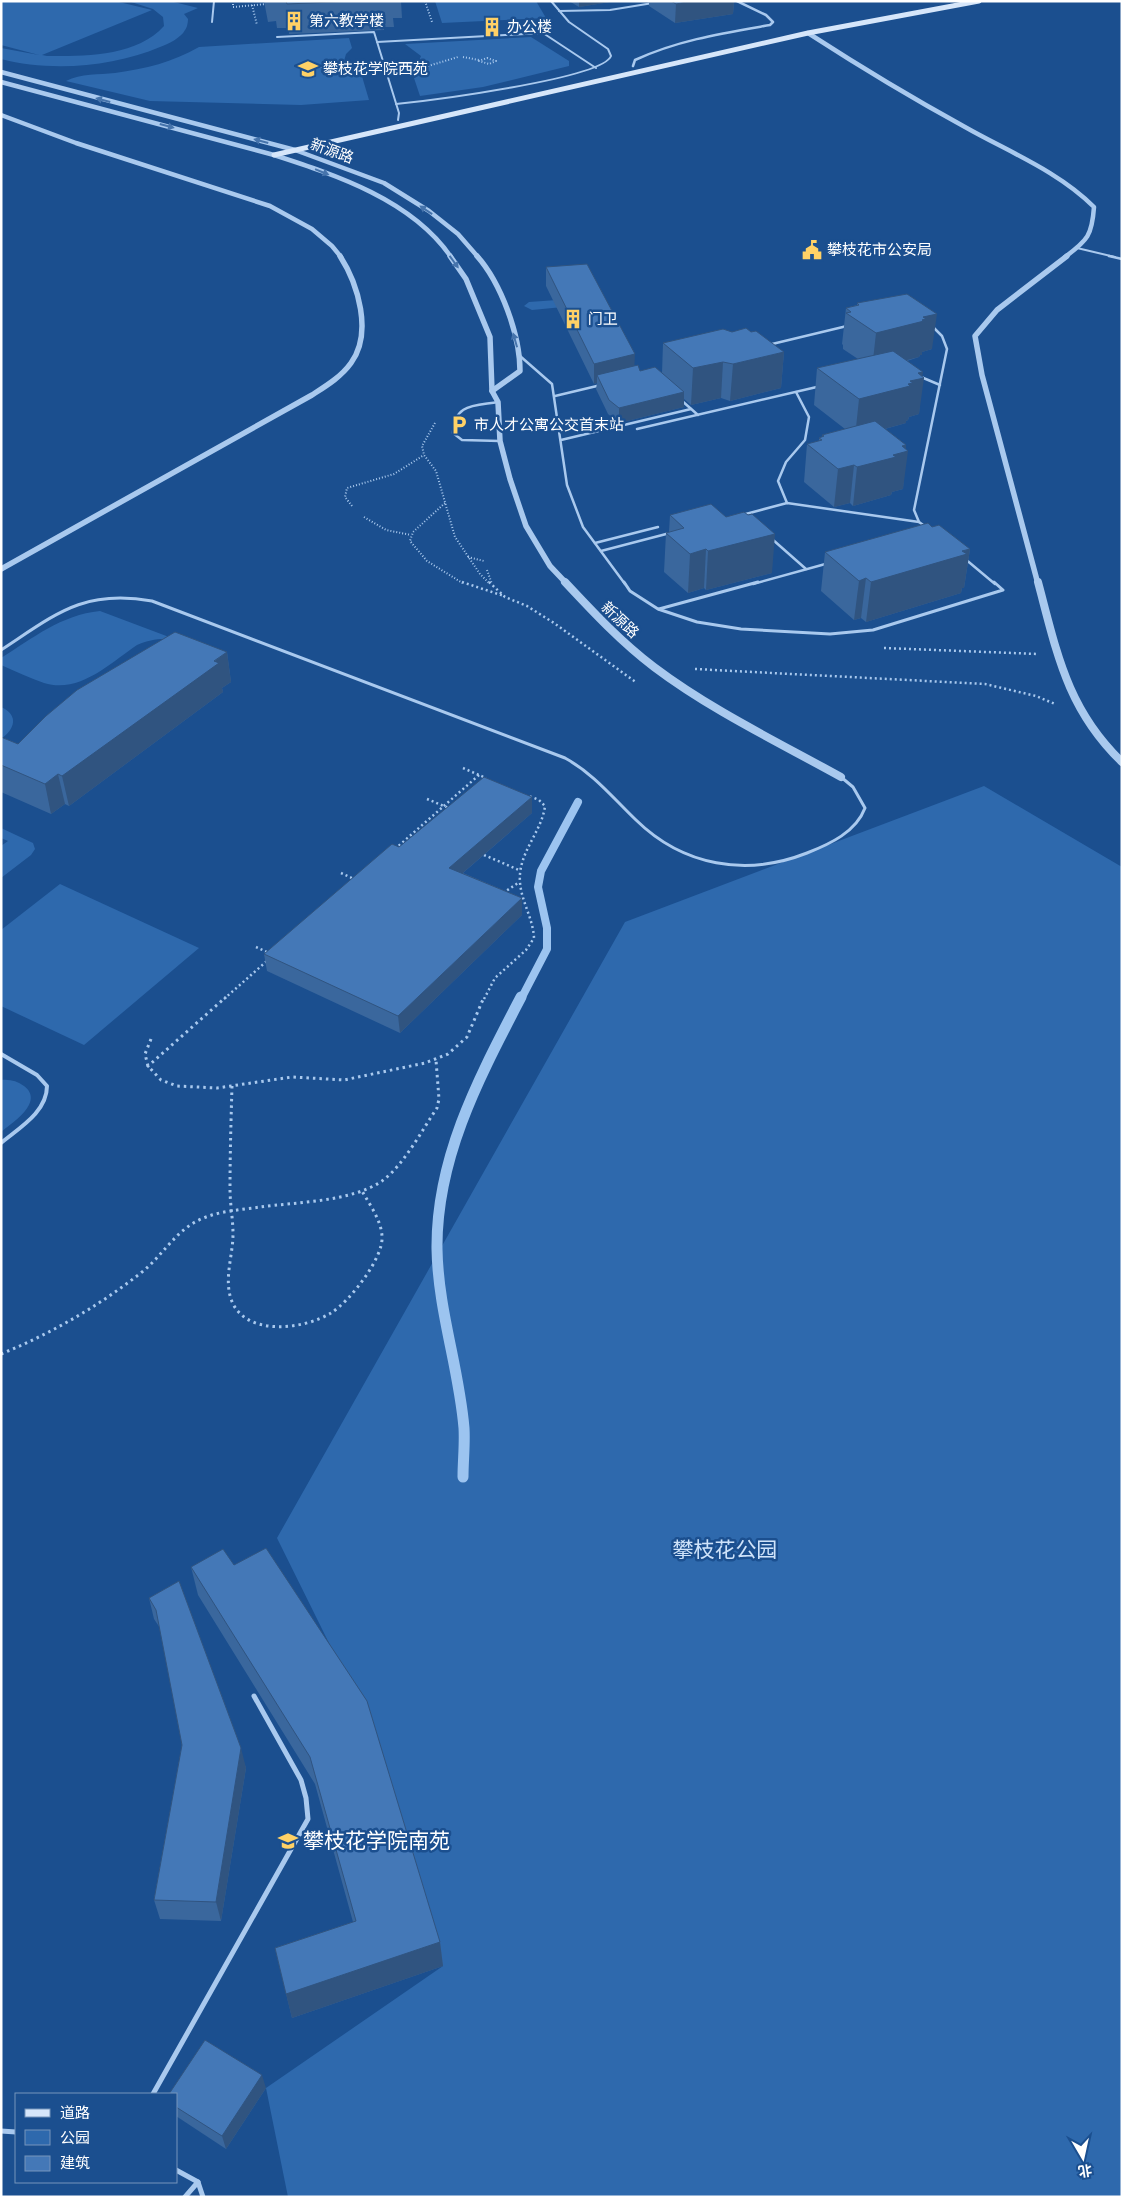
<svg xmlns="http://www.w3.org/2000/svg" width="1123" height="2198" font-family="Manrope,'Noto Sans SC',sans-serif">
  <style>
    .green { fill: #2e69ad }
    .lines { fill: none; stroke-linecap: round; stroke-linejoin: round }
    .stream-far1 { stroke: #9cc4f0; stroke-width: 8 }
    .stream { stroke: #9cc4f0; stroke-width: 11 }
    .path-far2 { stroke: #a9c9ee; stroke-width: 2; stroke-dasharray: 1 2; stroke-linecap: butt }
    .path-far1 { stroke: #a9c9ee; stroke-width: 2.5; stroke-dasharray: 2 3; stroke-linecap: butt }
    .path { stroke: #a9c9ee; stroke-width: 3; stroke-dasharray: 2.5 4; stroke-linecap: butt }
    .service-far4 { stroke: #a9c9ee; stroke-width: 2 }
    .service-far3 { stroke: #a9c9ee; stroke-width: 2.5 }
    .service-far2 { stroke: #a9c9ee; stroke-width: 3 }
    .service-far1 { stroke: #a9c9ee; stroke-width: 4 }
    .service { stroke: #a9c9ee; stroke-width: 5 }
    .minor { stroke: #a9c9ee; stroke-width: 2.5 }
    .tertiary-far2 { stroke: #a9c9ee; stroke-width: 4.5 }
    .tertiary-far1 { stroke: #a9c9ee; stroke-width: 5.5 }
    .tertiary { stroke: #a9c9ee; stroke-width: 8 }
    .secondary { stroke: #d6e6fa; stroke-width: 5 }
    .wall { fill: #3a679d }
    .shaded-wall { fill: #305480 }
    .building { fill: #4478b7; stroke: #305480 }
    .oneway { fill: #4674ac }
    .labels { text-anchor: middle; stroke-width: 5; stroke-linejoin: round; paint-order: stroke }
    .far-poi-label { font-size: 15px; fill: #fff; stroke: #1b4f8f; text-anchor: start }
    .far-street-label { font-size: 15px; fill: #fff; stroke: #1b4f8f }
    .near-park-label { font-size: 21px; fill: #cfe3fa; stroke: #1b4f8f }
    .near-poi-label { font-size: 21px; fill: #fff; stroke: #1b4f8f; text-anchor: start }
  </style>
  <rect width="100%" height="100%" fill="#1b4f8f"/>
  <!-- green -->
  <g class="green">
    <path d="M1 1H115L152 10 42 55 47 56C85 56 136 57 164 26L163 17 153 9 128 1H170L198 8 184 14 188 19C188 22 187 28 185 30 181 38 168 44 160 47 113 67 51 72 1 59V48L39 55 1 45Z"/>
    <polygon points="435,1 536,1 546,18 442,23"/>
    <polygon points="531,37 569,61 569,66 483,87 420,96 411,69 418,63 421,56 405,44"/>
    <path d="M349 38 352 48 346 54 344 61 350 67 361 73 369 100 301 105 150 101 66 81C81 73 99 75 115 73 145 69 173 62 199 47Z"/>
    <polygon points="557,300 563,307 532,310 524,306 529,302"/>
    <path d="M100 611 177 640C162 638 151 639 137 645 110 663 80 694 44 683 30 678 15 671 1 665V658C33 638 61 615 100 611Z"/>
    <path d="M1 707C19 715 15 729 1 739Z"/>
    <polygon points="984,786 1122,867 1122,2197 288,2197 266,2088 443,1966 371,1728 277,1538 625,922"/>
    <polygon points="1,828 33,843 35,849 31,855 1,878 1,846 8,841 1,838"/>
    <polygon points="60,884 199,948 84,1045 1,1006 1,930"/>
    <path d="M1 1080C10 1079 17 1081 24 1086 45 1102 12 1123 1 1132Z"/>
  </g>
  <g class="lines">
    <!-- stream-far1 -->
    <polyline class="stream-far1" points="521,999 547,949 547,928 538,887 541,871 578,802"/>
    <!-- stream -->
    <path class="stream" d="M463 1477C463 1461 465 1444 464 1428 459 1368 438 1310 437 1249 436 1157 480 1076 521 997"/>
    <!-- path-far2 -->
    <g class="path-far2">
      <polyline points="425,1 432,22"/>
      <polyline points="233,4 233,7 267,4"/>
      <polyline points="252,5 257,25"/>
      <polyline points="463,57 479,60"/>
      <polygon points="487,58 496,61 489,64 479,61"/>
      <polygon points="307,62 316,65 308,68 299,65"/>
      <polyline points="315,66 368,75"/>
      <polyline points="405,73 458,57"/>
      <polyline points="435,423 422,446 424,455 436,471 455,537 480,574 490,584"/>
      <polyline points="445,503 413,532 410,541 427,561 464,584"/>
      <polyline points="352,506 345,497 347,488 394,474 424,455"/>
      <polyline points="364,517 386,530 411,535"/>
      <polyline points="468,557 484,561"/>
      <polyline points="487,570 492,584"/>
    </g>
    <!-- path-far1 -->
    <g class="path-far1">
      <polyline points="462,582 504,596"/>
      <polyline points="489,582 505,597 527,606 554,623 637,683"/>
      <polyline points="884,648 1038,654"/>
      <polyline points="695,669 985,684 1036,696 1055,704"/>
      <polyline points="463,768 486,778"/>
      <polyline points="427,799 451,809"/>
      <polyline points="395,849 479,775"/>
      <polyline points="484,855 519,870"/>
      <polyline points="341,873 354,879"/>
      <polyline points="503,893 518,883"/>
      <polyline points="256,947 269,953"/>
      <polyline points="224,999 268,960"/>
      <path d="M484 999 495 978 526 950 534 938C533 916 518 897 520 874 522 849 542 830 545 806L539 800 529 796"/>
    </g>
    <!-- path -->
    <g class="path">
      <polyline points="151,1039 145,1054 148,1066 161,1080 177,1086 217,1088 292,1077 344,1080 425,1063 448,1054 467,1037 484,997"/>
      <polyline points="147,1067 226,997"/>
      <path d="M232 1086C231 1120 230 1155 230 1189 230 1204 233 1219 233 1234 233 1255 224 1278 231 1299 244 1337 303 1330 331 1313 349 1302 384 1258 382 1236 381 1220 370 1205 362 1191"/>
      <path d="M1 1354C52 1333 99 1306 142 1272 162 1256 174 1233 197 1221 216 1211 240 1210 260 1207 297 1202 351 1202 382 1181 404 1165 422 1130 437 1108L439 1099 436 1060"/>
    </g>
    <!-- service-far4 -->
    <g class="service-far4">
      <polyline points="559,11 610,10 653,3"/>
      <polyline points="212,22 214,1"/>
      <polyline points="277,37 374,32 399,113 398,120"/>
      <polyline points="377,42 543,33 596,68"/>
      <path d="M396 104C426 101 602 79 611 56L608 49 569 22 551 1"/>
      <polyline points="1077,248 1115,257"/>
    </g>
    <!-- service-far3 -->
    <g class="service-far3">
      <polyline points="1109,256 1122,259"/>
      <polyline points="768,345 847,326"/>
      <polyline points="520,356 552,384 567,485 583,527 625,584"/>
      <polyline points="921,377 940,385"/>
      <polyline points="555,396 601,385"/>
      <polyline points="681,400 698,415"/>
      <path d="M498 402C475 406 454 403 453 433L462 440 500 441"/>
      <polyline points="637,429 821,386"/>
      <polyline points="561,440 691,409"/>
      <polyline points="787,503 778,481 786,462 805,440 809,417 796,392"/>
      <polyline points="742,515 787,503 919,522"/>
      <polyline points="926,527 919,522 914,510 947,349 942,336 933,327"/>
      <polyline points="772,539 806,569"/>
      <polyline points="595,543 658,527"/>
      <polyline points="601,551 670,533"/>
      <polyline points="964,558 995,584"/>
      <polyline points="753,584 829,563"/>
    </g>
    <!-- service-far2 -->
    <g class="service-far2">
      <polyline points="624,582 630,591 658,609 697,622 741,629 830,634 873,630 1003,590 994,582"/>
      <polyline points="659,609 758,582"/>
      <path d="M1 650C56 614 83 589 152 601L565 758C594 774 612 797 636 820 683 866 746 877 807 853 830 844 856 832 865 808L853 787 841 777"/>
    </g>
    <!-- service-far1 -->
    <path class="service-far1" d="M1 1054 37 1075 47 1086C47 1112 19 1128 1 1143"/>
    <!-- service -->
    <g class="service">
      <polyline points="153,2094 308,1819 306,1798 301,1780 254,1696"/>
      <polyline points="1,2131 16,2132"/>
      <polyline points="176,2170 198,2182 185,2197"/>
      <polyline points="198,2182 203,2197"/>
    </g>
    <!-- minor -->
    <path class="minor" d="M633 66 635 60C678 40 724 33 770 25L773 22 766 15 737 1"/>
    <!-- tertiary-far2 -->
    <g class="tertiary-far2">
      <path d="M808 33C859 66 912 98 965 127 1009 152 1058 171 1094 207 1092 235 1088 240 1065 257"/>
      <polyline points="1,72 295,150 384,183 429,211 458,234 478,257"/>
      <path d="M1 82 274 155C336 175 412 200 451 257"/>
      <polyline points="1,115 76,143 270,206 312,229 332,246 341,257"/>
    </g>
    <!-- tertiary-far1 -->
    <g class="tertiary-far1">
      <polyline points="450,256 466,279 490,337 492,391 498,402 500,441 510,479 526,526 550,566 567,584"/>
      <path d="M477 256C501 283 520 335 520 371L492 391"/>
      <path d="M1 569 312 395C326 386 341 377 351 363 373 333 358 284 340 256"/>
      <polyline points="1038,584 982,375 975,336 997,310 1067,256"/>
    </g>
    <!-- tertiary -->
    <g class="tertiary">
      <path d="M565 582C593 612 621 642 654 667 711 710 778 742 841 777"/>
      <path d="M1038 582C1057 653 1067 709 1122 762"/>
    </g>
    <!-- secondary -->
    <polyline class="secondary" points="274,155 808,33 979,1"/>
  </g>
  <!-- wall -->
  <g class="wall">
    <polygon points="264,1 401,1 402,18 393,18 394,27 384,27 384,30 289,34 289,28 277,28 276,21 268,22"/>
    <polygon points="569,1 616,1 579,7"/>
    <polygon points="649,1 734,1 733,14 675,23 649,6"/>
    <polygon points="546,267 634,366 640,371 662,373 663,343 732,332 751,332 784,352 781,388 730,401 721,398 691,405 684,399 684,407 619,423 608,414 596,389 597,383 594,384 546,286"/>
    <polygon points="857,303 932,349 922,352 922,355 920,355 919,357 907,361 922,376 919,414 909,417 908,420 906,421 906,423 885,429 906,445 903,489 892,492 891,495 853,506 850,503 834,507 804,482 807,444 819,441 819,438 822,437 822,435 845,429 814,405 817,368 858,359 843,349 843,345 842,344 846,308 857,305"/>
    <polygon points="670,515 772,573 706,590 704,588 688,593 664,572 666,533 669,532"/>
    <polygon points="932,527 970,549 964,588 962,588 961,593 866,622 861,618 854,620 821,591 825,552"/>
    <polygon points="227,652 231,682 222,688 223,692 69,806 65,804 51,814 1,792 1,737 18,744"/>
    <polygon points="532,797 532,813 463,873 522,898 522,915 400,1033 267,971 264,954 399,847"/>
    <polygon points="191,1567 440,1942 443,1966 292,2018 275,1948 353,1922 315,1784 198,1595"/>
    <polygon points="179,1581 246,1768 221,1921 160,1919 154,1900 182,1745 160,1628 154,1619 149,1598"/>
    <polygon points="266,2088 226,2149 176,2116 176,2094"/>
  </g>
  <!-- shaded-wall -->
  <g class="shaded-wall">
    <polygon points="579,1 616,1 579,7"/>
    <polygon points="692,1 734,1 733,14 675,23 676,4"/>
    <polygon points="937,314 932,349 922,352 922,355 920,355 919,357 872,369 876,333 923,317"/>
    <polygon points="784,352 781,388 730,401 733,364"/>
    <polygon points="635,354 634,374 597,375 597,383 594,384 594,364"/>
    <polygon points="723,362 721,398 691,405 693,368"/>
    <polygon points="923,372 922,378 924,378 919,414 909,417 908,420 906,421 906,423 855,437 859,399 910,381 918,373"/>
    <polygon points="684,392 684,407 619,423 619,408"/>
    <polygon points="906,445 906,451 908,451 903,489 892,492 891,495 853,506 857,467 893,455 902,446"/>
    <polygon points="854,465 850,503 834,507 838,469"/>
    <polygon points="775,534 772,573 706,590 708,551"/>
    <polygon points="706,549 704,588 688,593 690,554"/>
    <polygon points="970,549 964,588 962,588 961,593 866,622 871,582"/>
    <polygon points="866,578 861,618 854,620 859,581"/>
    <polygon points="227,652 231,682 222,688 223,692 69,806 62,776"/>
    <polygon points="58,774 65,804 51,814 45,784"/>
    <polygon points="532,797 532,813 450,884 449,868"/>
    <polygon points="522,898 522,915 400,1033 398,1016"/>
    <polygon points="241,1748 246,1768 221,1921 216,1902"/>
    <polygon points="440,1942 443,1966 292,2018 286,1994"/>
    <polygon points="262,2075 266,2088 226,2149 222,2136"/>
  </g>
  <!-- building -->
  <g class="building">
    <polygon points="286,1 355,1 287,4"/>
    <polygon points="671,1 692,1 676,4"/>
    <polygon points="587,264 635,354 594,364 546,267"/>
    <polygon points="907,294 937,314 923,317 926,319 922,320 924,321 876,333 846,313 851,312 846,308 859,305 857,303"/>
    <polygon points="746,328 751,332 756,331 784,352 733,364 723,362 693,368 663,343 723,329 732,332"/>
    <polygon points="893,351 923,372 918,373 924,378 910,381 913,383 908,384 910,386 859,399 817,368"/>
    <polygon points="638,365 640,371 655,367 684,392 619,408 609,400 597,375"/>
    <polygon points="875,421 906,445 902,446 908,451 893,455 896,457 857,467 854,465 838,469 807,444 822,440 819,438 824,436 822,435"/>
    <polygon points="711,504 726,517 744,512 748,515 752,514 775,534 708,551 706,549 690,554 666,533 684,528 670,515"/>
    <polygon points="928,523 932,527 939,525 970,549 962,551 967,554 871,582 866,578 859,581 825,552"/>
    <polygon points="175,632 227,652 214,661 219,663 62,776 58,774 45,784 1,765 1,737 18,744 46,716 77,690"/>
    <polygon points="484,777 532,797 449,868 522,898 398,1016 264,954 392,844 399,847"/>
    <polygon points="266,1548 367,1701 440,1942 286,1994 275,1948 356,1921 310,1757 191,1567 223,1549 234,1565"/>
    <polygon points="179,1581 241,1748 216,1902 154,1900 182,1745 156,1610 149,1598"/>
    <polygon points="205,2040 262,2075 222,2136 176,2107 176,2094 169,2094"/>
  </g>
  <!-- one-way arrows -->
  <defs><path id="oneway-solid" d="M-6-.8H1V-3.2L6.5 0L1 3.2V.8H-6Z" transform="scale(1.25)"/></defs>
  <g class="oneway">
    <use href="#oneway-solid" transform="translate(103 100) rotate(-165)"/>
    <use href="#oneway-solid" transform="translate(167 126) rotate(15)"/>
    <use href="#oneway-solid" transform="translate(261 141) rotate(-165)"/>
    <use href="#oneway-solid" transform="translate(322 172) rotate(22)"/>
    <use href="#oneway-solid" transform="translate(426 210) rotate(-146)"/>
    <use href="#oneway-solid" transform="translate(454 262) rotate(54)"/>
    <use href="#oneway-solid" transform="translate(515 340) rotate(-106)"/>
  </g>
  <!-- icons -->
  <defs>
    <symbol id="building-bare" viewBox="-9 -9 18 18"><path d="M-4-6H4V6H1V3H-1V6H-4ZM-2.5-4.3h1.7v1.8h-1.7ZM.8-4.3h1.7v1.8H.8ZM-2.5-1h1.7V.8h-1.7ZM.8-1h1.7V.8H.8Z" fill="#ffd166" stroke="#1b4f8f" stroke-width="2.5" paint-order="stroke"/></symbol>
    <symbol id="university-bare" viewBox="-9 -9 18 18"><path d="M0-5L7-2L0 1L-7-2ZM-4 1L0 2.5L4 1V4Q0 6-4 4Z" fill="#ffd166" stroke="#1b4f8f" stroke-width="2.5" paint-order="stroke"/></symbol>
    <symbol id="civic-bare" viewBox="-9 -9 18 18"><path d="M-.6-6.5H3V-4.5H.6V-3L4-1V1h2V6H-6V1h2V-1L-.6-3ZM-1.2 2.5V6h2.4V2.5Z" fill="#ffd166" stroke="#1b4f8f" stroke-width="2.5" paint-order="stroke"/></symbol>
    <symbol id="parking-bare" viewBox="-9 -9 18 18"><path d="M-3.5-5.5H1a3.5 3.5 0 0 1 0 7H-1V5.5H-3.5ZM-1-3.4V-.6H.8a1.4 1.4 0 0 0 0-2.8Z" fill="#ffd166" stroke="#1b4f8f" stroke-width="2.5" paint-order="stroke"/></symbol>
  </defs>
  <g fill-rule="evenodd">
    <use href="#building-bare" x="280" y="7" width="28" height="28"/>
    <use href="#building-bare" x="478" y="13" width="28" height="28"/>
    <use href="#university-bare" x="294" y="55" width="28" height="28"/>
    <use href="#civic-bare" x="798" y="236" width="28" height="28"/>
    <use href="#building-bare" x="559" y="305" width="28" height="28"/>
    <use href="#parking-bare" x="445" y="411" width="28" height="28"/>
    <use href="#university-bare" x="274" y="1827" width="28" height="28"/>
  </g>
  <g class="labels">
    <!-- far-poi labels -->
    <g class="far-poi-label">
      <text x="309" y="26">第六教学楼</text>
      <text x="507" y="32">办公楼</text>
      <text x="323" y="74">攀枝花学院西苑</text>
      <text x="827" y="255">攀枝花市公安局</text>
      <text x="588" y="324">门卫</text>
      <text x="474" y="430">市人才公寓公交首末站</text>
    </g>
    <!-- far-street labels -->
    <g class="far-street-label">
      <text transform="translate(332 151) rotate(20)" y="5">新源路</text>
      <text transform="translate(620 620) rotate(43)" y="5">新源路</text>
    </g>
    <!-- near-park labels -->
    <g class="near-park-label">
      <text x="725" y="1557">攀枝花公园</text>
    </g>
    <!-- near-poi labels -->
    <g class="near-poi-label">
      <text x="303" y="1848">攀枝花学院南苑</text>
    </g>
  </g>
  <!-- border -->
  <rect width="1123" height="2198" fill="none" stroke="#ffffff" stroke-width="5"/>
  <!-- legend -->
  <rect x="15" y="2093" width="162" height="90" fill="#1b4f8f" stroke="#7695bc"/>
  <rect x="25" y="2109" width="25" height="8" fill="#d6e6fa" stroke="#7695bc"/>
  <text x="60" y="2118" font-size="15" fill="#ffffff">道路</text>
  <rect x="25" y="2130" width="25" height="15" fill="#2e69ad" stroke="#7695bc"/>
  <text x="60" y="2143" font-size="15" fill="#ffffff">公园</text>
  <rect x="25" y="2156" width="25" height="15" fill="#4478b7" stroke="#7695bc"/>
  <text x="60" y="2168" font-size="15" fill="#ffffff">建筑</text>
  <!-- north arrow -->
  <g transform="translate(1083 2158) rotate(171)" stroke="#1b4f8f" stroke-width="4" paint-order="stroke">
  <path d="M0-4L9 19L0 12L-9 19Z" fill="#ffffff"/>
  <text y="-8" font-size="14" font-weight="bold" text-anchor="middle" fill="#ffffff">北</text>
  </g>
</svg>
